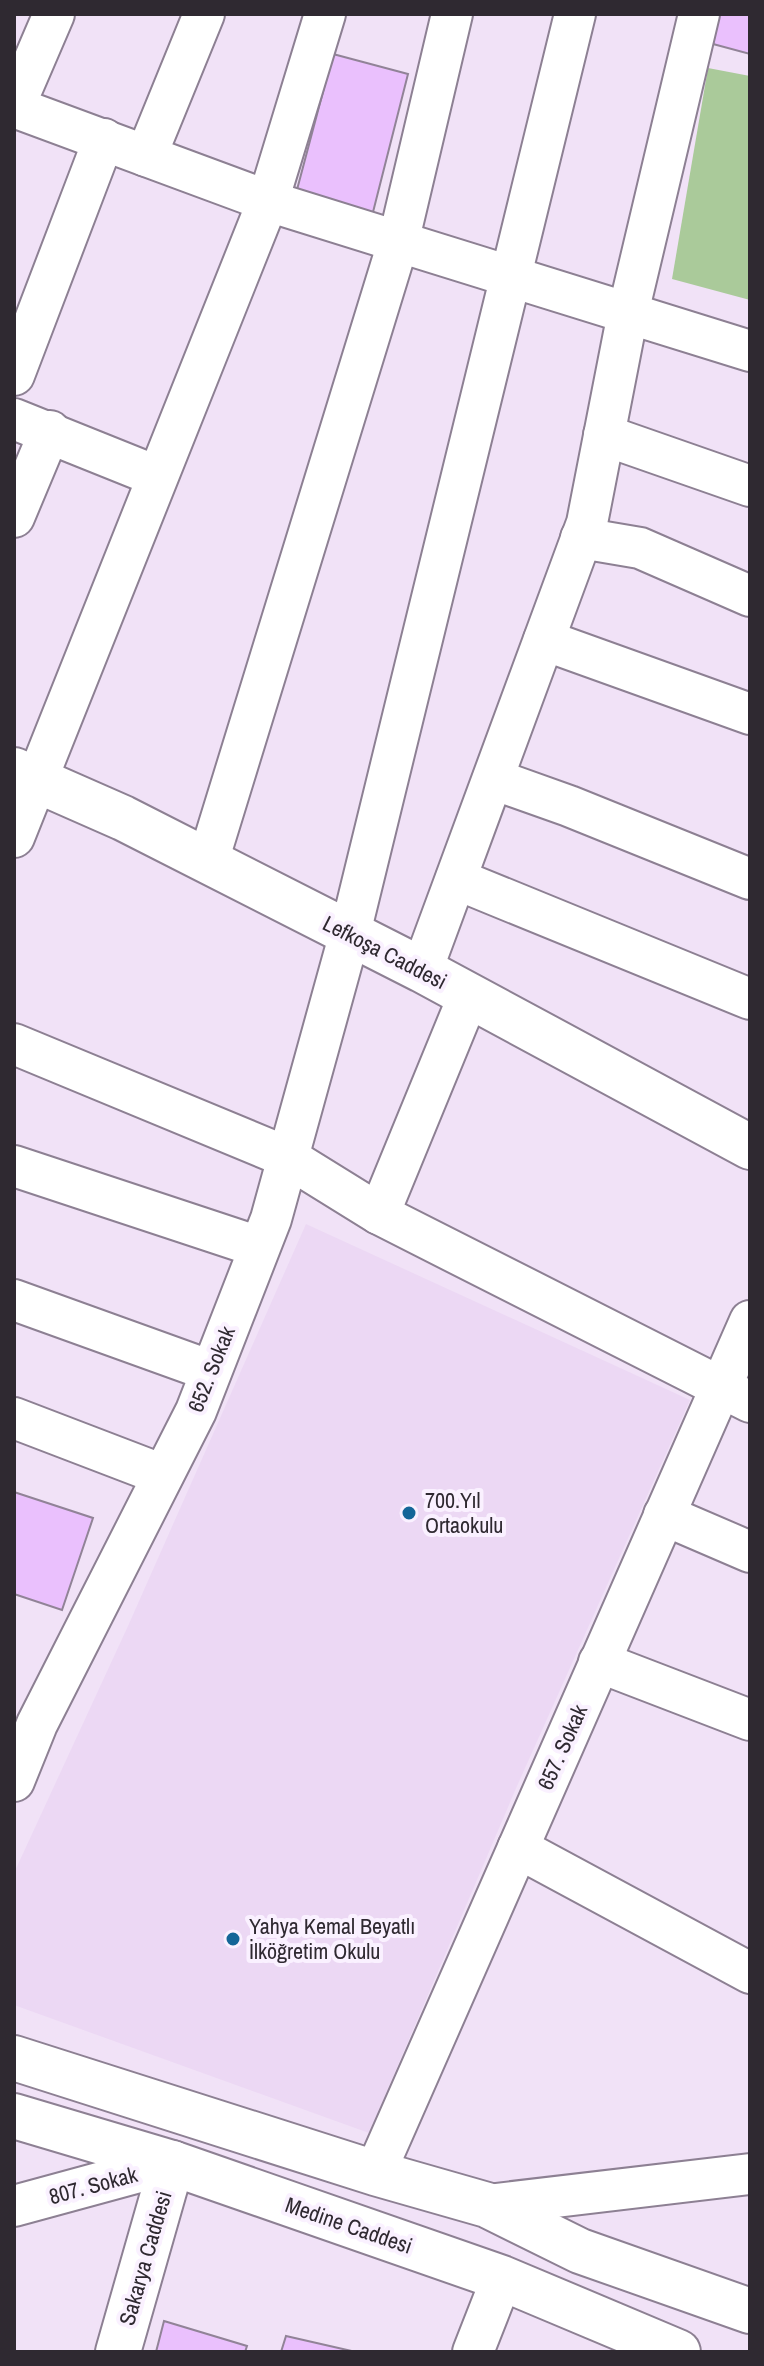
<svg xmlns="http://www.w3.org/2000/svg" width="764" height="2366" font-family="'Archivo Narrow',sans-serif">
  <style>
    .built { fill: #ecd8f4 }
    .green { fill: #aaca9a }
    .building { fill: #eac0fd; stroke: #918397; stroke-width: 2 }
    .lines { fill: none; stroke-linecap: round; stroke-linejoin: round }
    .street-casing { stroke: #8d8093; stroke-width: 44 }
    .secondary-casing { stroke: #8d8093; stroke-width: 48 }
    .street { stroke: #fff; stroke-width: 40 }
    .secondary { stroke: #fff; stroke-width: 44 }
    .poi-dot { fill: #146698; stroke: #faf1ff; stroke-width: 3 }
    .labels { text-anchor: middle; stroke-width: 8; stroke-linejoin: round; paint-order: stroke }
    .street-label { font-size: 22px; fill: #2f2931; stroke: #faf1ff }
    .poi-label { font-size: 22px; fill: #2f2931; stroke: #faf1ff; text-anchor: start }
  </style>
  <rect width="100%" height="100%" fill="#f1e2f7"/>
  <!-- built -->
  <polygon class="built" points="306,1224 690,1400 517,1786 369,2133 14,2005 14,1873 128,1626"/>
  <!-- green -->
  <polygon class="green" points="708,68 750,76 750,300 672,279"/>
  <!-- building -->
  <g class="building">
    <polygon points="719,14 750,14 750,54 713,44"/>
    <polygon points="333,54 408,74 371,220 294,201"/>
    <polygon points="14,1492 93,1518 62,1610 14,1594"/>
    <polygon points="164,2321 247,2346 245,2352 156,2352"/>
    <polygon points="286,2336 356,2352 281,2352"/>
  </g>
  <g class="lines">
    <defs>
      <g id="street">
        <polyline points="54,14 14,107 268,201 750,351"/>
        <polyline points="146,156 204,14"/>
        <polyline points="14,375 104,139"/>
        <polyline points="14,419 156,476"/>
        <polyline points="604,435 750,486"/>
        <polyline points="14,517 50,431"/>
        <polyline points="581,538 640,548 750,596"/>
        <polyline points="544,640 750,714"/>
        <polyline points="493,779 569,806 750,879"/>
        <polyline points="14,837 268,201 325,14"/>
        <polyline points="208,861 398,243 452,14"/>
        <polyline points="456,879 750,999"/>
        <polyline points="422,970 587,523 628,313 699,14"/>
        <polyline points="14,1044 287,1157 379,1214 750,1402"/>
        <polyline points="14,1166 259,1247"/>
        <polyline points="379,1214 469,995"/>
        <polyline points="14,1300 211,1371"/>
        <polyline points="14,1418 163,1475"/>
        <polyline points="664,1515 750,1552"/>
        <polyline points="599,1662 750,1720"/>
        <polyline points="14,1781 37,1724 196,1411 271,1219 350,933 575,14"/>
        <polyline points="518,1848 750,1973"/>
        <polyline points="375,2173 750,1321"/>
        <polyline points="487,2205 750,2174"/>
        <polyline points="14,2206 172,2163"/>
        <polyline points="473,2352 502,2278"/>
      </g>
      <g id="secondary">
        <polyline points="14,770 123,818 422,970 750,1147"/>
        <polyline points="14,2058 375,2173 487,2205 580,2251 750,2311"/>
        <polyline points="14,2116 172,2163 502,2278 678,2352"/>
        <polyline points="118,2352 172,2163"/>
      </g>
    </defs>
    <!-- street casing -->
    <use href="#street" class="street-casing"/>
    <!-- secondary casing -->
    <use href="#secondary" class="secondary-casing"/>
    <!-- street -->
    <use href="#street" class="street"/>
    <!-- secondary -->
    <use href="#secondary" class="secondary"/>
  </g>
  <!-- markers -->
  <g class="poi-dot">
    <circle cx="409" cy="1513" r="8"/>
    <circle cx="233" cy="1939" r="8"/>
  </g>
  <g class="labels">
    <!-- street labels -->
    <g class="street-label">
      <text transform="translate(385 952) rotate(27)" y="8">Lefkoşa Caddesi</text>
      <text transform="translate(211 1369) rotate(-68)" y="8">652. Sokak</text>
      <text transform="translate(562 1747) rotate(-66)" y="8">657. Sokak</text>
      <text transform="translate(93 2185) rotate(-15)" y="8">807. Sokak</text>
      <text transform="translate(349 2225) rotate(19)" y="8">Medine Caddesi</text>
      <text transform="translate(145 2258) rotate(-74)" y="8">Sakarya Caddesi</text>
    </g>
    <!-- poi labels -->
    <g class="poi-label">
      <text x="425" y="1508">700.Yıl<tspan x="425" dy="25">Ortaokulu</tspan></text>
      <text x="249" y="1934">Yahya Kemal Beyatlı<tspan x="249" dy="25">İlköğretim Okulu</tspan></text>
    </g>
  </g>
  <!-- border -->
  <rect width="764" height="2366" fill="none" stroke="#2f2931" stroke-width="32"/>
</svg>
